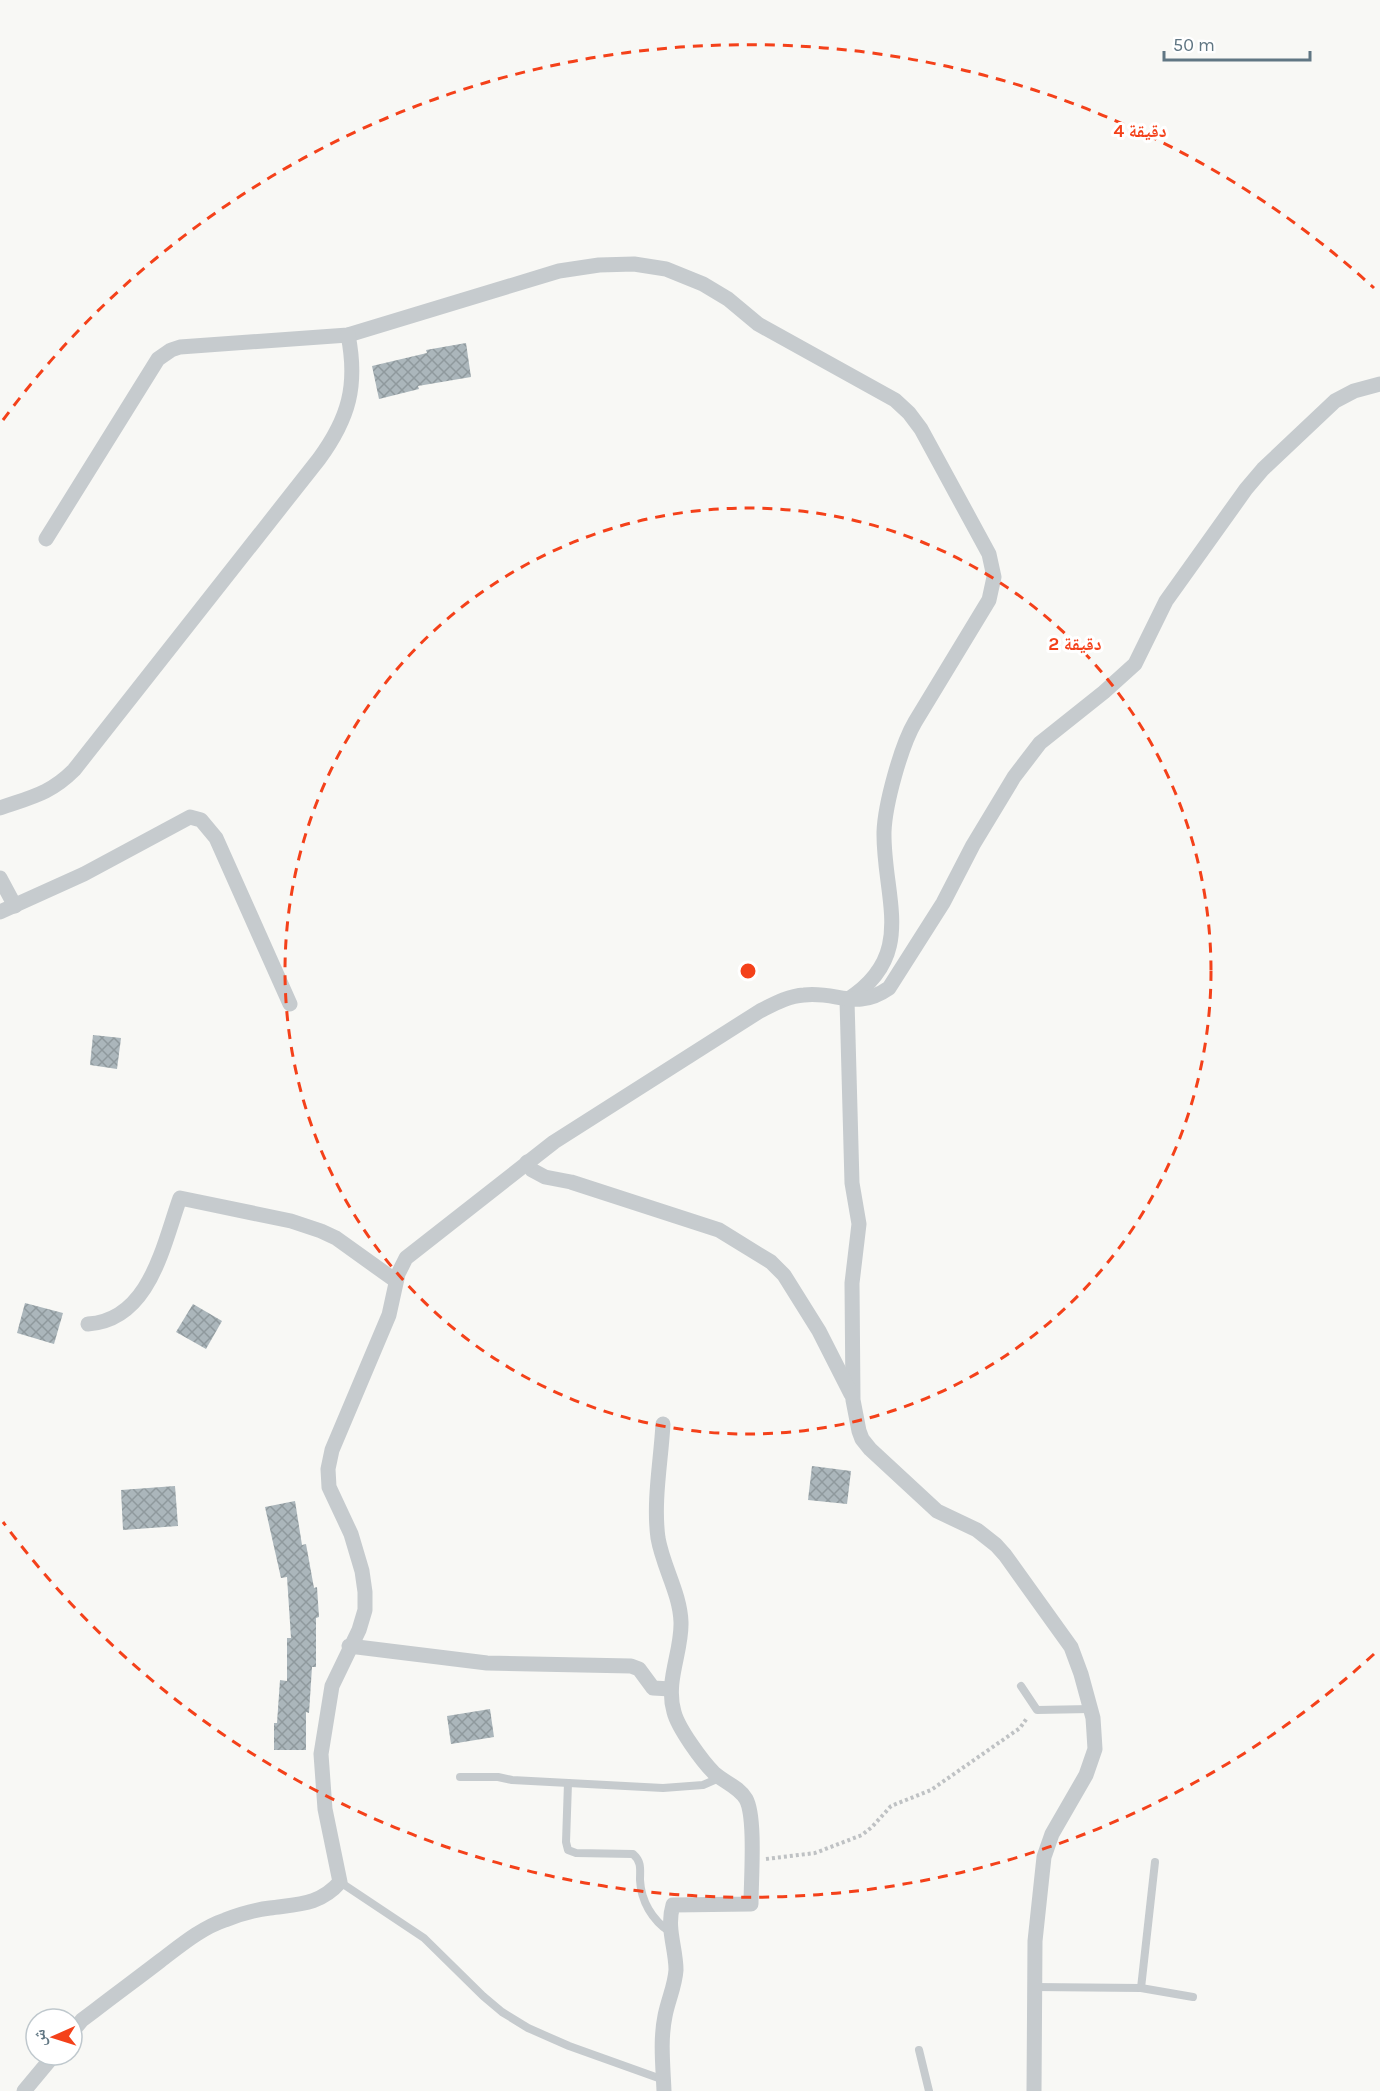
<svg xmlns="http://www.w3.org/2000/svg" width="1380" height="2091" font-family="Karla,'Noto Naskh Arabic',sans-serif">
  <style>
    .building { fill: url(#building-cross-hatch) }
    .lines { fill: none; stroke-linecap: round; stroke-linejoin: round }
    .path { stroke: #bfc2c4; stroke-width: 4; stroke-dasharray: 3 3; stroke-linecap: butt }
    .service { stroke: #c6cbce; stroke-width: 8 }
    .minor { stroke: #c6cbce; stroke-width: 15 }
    .ring { fill: none; stroke: #f4411a; stroke-width: 3; stroke-dasharray: 10 8 }
    .centre { fill: #f4411a; stroke: #fff; stroke-width: 3 }
    .ring-label { font-size: 18px; text-anchor: middle; font-weight: bold; fill: #f4411a; stroke: #fff; stroke-width: 6; stroke-linejoin: round; paint-order: stroke }
  </style>
  <defs>
    <pattern id="building-cross-hatch" width="8" height="8" patternUnits="userSpaceOnUse" patternTransform="scale(1.5)"><rect width="8" height="8" fill="#abb6bb"/><path d="M0 0l8 8M0 8l8-8" fill="none" stroke="#8f999d"/></pattern>
  </defs>
  <rect width="100%" height="100%" fill="#f8f8f5"/>
  <!-- building -->
  <g class="building">
    <polygon points="466,343 471,377 418,386 419,389 379,399 372,366 427,353 426,350"/>
    <polygon points="93,1035 121,1038 117,1069 90,1065"/>
    <polygon points="25,1303 63,1313 54,1344 17,1333"/>
    <polygon points="193,1304 222,1321 206,1349 176,1332"/>
    <polygon points="812,1466 851,1471 847,1504 808,1500"/>
    <polygon points="175,1486 178,1526 123,1530 121,1490"/>
    <polygon points="295,1501 302,1545 306,1544 314,1588 317,1587 319,1617 316,1618 316,1667 312,1667 309,1713 306,1712 306,1750 274,1750 274,1723 277,1723 280,1680 287,1681 287,1638 291,1638 287,1577 281,1578 265,1507"/>
    <polygon points="490,1709 494,1737 451,1744 447,1716"/>
  </g>
  <g class="lines">
    <!-- path -->
    <polyline class="path" points="766,1859 815,1853 862,1835 872,1827 891,1806 931,1790 1020,1728 1027,1718"/>
    <!-- service -->
    <g class="service">
      <polyline points="1021,1686 1037,1710 1090,1709"/>
      <polyline points="460,1777 498,1777 512,1780 663,1788 703,1785 719,1778"/>
      <path d="M568 1783 566 1842 568 1850 576 1853 633 1854C642 1862 640 1869 640 1880 641 1901 652 1920 670 1932"/>
      <polyline points="340,1882 424,1938 483,1996 502,2012 528,2028 569,2046 664,2080"/>
      <polyline points="1035,1987 1141,1988 1193,1997"/>
      <polyline points="1141,1988 1155,1862"/>
      <polyline points="919,2050 929,2091"/>
    </g>
    <!-- minor -->
    <g class="minor">
      <path d="M46 539 158 359 171 350 180 347 348 335 559 271 599 265 634 264 666 269 703 284 728 299 758 324 895 400 909 413 921 429 989 554 994 577 989 600 915 722C901 746 885 804 884 832 883 898 918 955 847 1000L852 1183 859 1224 852 1283 853 1400 859 1431 862 1439 870 1449 937 1511 977 1530 996 1545 1005 1555 1071 1647 1081 1674 1093 1718 1094 1733 1095 1749 1086 1775 1052 1834 1044 1857 1035 1941 1034 2091"/>
      <path d="M0 808C31 797 50 794 74 770L319 459C349 418 358 385 348 335"/>
      <polyline points="0,878 15,906"/>
      <polyline points="0,912 84,874 190,817 201,820 216,838 290,1004"/>
      <polyline points="527,1162 532,1170 545,1177 571,1182 719,1230 771,1262 784,1275 819,1331 851,1394"/>
      <path d="M88 1324C150 1320 163 1245 180 1198L291 1221 321 1231 336 1238 396 1281"/>
      <path d="M663 1424C661 1461 653 1501 658 1538 663 1567 680 1593 681 1622 682 1652 665 1681 674 1712 678 1728 702 1761 714 1773 724 1782 739 1787 746 1799 756 1817 751 1880 751 1904L673 1905C666 1928 676 1948 676 1970 675 1986 668 2000 665 2016 660 2040 663 2066 664 2091"/>
      <polyline points="349,1646 487,1663 631,1666 639,1669 653,1688 671,1689"/>
      <path d="M72 2032 82 2020 94 2011C116 1994 138 1978 160 1961 180 1946 201 1928 225 1920 240 1914 254 1910 270 1908 298 1904 320 1905 340 1882L325 1809 321 1754 332 1686 359 1630 365 1610V1592L362 1571 351 1534 329 1487 328 1469 332 1450 389 1315 398 1274 406 1258 554 1142 760 1011C774 1004 788 996 804 995 838 991 856 1011 889 988L943 903 973 845 1014 777 1040 743 1104 692 1135 664 1166 601 1246 489 1263 469 1335 401 1354 391 1380 384"/>
      <polyline points="24,2091 54,2055"/>
    </g>
  </g>
  <!-- distance rings -->
  <g class="ring">
    <circle cx="748" cy="971" r="463"/>
    <path d="M1374 1654A927 927 0 0 1 3 1522M3 420A927 927 0 0 1 1374 288"/>
  </g>
  <circle cx="748" cy="971" r="9" class="centre"/>
  <g class="ring-label">
    <text x="1140" y="137">4 دقيقة</text>
    <text x="1075" y="650">2 دقيقة</text>
  </g>
  <!-- north arrow -->
  <g transform="translate(54 2037) rotate(267)"><circle r="28" fill="#ffffff" stroke="#bfc8cd" stroke-width="1.5"/>
  <path d="M0-4.5L10 22L0 15L-10 22Z" fill="#f4411a"/>
  <text y="-9" font-size="16" font-weight="bold" text-anchor="middle" fill="#607683">ش</text>
  </g>
  <!-- scale -->
  <path d="M1164 51v9h146v-9" fill="none" stroke="#607683" stroke-width="3"/>
  <text x="1173" y="51" font-size="18" fill="#607683" stroke="#ffffff" stroke-width="4.5" paint-order="stroke">50 m</text>
</svg>
